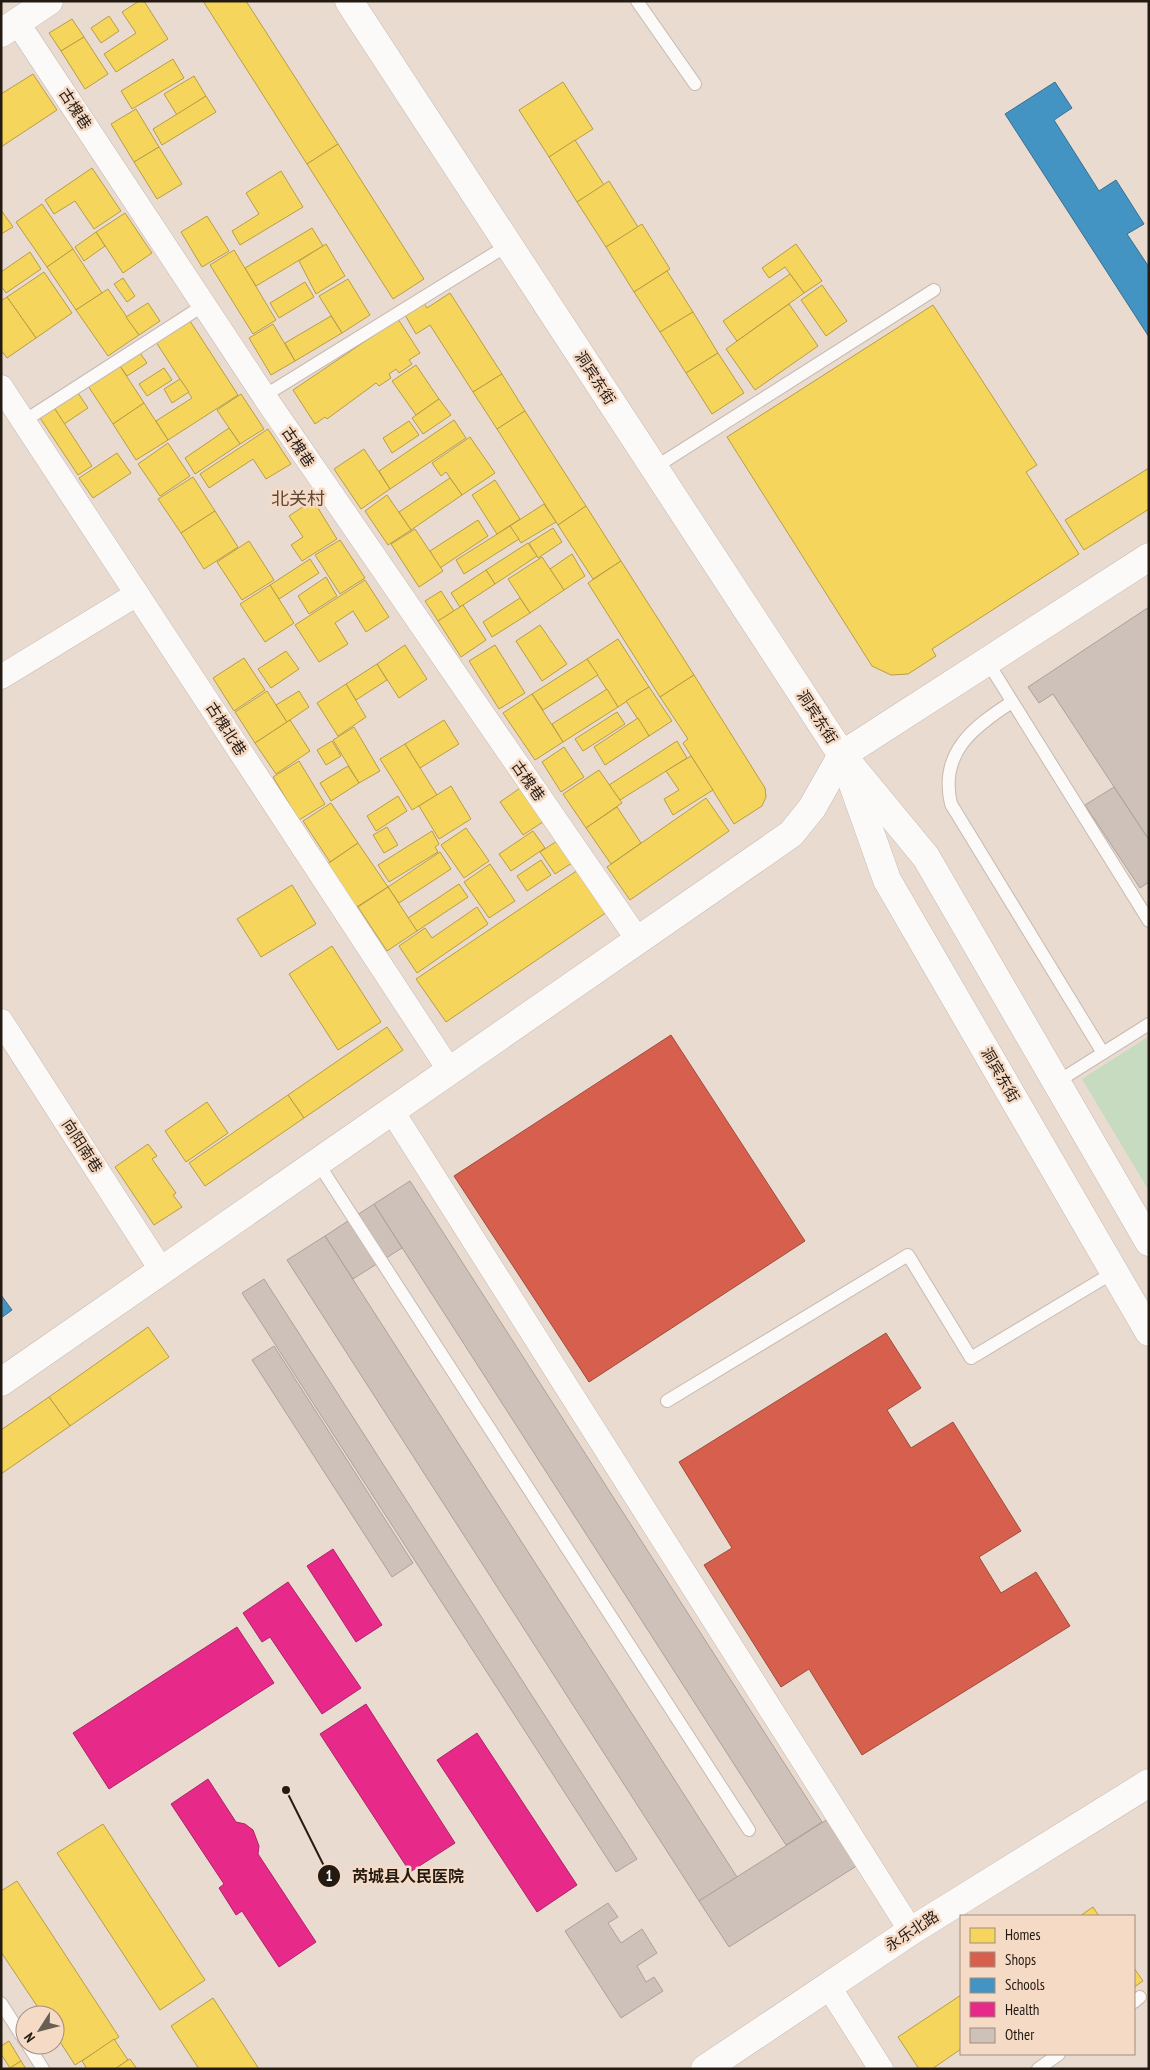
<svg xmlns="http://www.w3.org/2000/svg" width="1150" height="2070" font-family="'PT Sans Narrow','Noto Sans SC',sans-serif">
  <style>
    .green { fill: #c7dbc0 }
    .homes { fill: #f6d55c; stroke: #b79d46 }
    .shops { fill: #d6604d; stroke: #a04b3b }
    .schools { fill: #4393c3; stroke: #396f8e }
    .health { fill: #e7298a; stroke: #ac2466 }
    .building { fill: #cdc1b9; stroke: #aca199 }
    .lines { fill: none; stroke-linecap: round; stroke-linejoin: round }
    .service-casing { stroke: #c6bab1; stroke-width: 14 }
    .minor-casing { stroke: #c6bab1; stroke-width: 25 }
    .tertiary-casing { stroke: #c6bab1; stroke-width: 29 }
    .secondary-casing { stroke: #c6bab1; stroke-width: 29 }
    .primary-casing { stroke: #c6bab1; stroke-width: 29 }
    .service { stroke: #fcfaf8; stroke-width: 12 }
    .minor { stroke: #fcfaf8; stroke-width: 24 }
    .tertiary { stroke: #fcfaf8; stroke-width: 28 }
    .secondary { stroke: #fcfaf8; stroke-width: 28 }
    .primary { stroke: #fcfaf8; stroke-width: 28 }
    .labels { text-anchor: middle; stroke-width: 5; stroke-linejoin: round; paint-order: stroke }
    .street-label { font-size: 15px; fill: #231a12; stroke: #f5dac6 }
    .quarter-label { font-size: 18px; fill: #5e4837; stroke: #f5dac6 }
    .leader { fill: none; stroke: #231a12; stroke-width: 2 }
    .callout-dot { fill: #231a12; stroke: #f5dac6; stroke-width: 2 }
    .mark-label { font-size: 15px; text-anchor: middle; font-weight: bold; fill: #fff }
    .callout-label { font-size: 16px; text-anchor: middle; font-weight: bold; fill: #231a12; stroke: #f5dac6; stroke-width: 5; stroke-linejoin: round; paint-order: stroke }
  </style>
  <rect width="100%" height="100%" fill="#eadbd0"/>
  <!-- green -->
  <polygon class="green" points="1149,1036 1149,1191 1082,1079"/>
  <!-- homes -->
  <g class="homes">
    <polygon points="139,1 144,1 168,39 116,72 104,54 136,33 122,12"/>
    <polygon points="203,1 246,1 338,144 307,164"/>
    <polygon points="109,16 119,31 101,43 91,28"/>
    <polygon points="72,19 84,37 61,51 49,33"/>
    <polygon points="84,37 108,74 85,89 61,51"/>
    <polygon points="173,59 184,78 132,109 121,91"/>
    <polygon points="33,74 57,110 1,147 1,94"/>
    <polygon points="194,76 206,96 177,115 164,94"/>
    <polygon points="563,82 593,129 549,157 519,110"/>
    <polygon points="206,96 216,112 162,145 153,129"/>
    <polygon points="136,109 159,147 134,162 111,124"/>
    <polygon points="575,140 604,185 577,202 549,157"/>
    <polygon points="338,144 424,279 393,299 307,164"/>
    <polygon points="159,147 182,184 157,199 134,162"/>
    <polygon points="92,168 121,211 94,229 75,201 54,214 45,200"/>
    <polygon points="281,171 303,207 240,245 232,231 259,214 246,193"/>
    <polygon points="609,181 638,227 606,247 577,202"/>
    <polygon points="42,204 73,249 47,267 16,222"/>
    <polygon points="1,210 13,227 1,234"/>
    <polygon points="125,213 152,253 123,273 96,232"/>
    <polygon points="207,216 229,251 202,267 181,232"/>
    <polygon points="642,224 670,269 634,292 606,247"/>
    <polygon points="312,228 323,246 256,286 245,268"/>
    <polygon points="96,232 105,246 84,261 75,247"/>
    <polygon points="326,244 345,276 316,294 299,261"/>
    <polygon points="796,244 822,281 804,293 785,267 769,278 762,268"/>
    <polygon points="73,249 102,293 76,310 47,267"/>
    <polygon points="234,250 276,320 253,334 210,265"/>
    <polygon points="30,252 41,269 6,293 1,286 1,272"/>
    <polygon points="667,271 693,312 660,332 634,292"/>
    <polygon points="44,272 72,313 36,338 7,297"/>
    <polygon points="790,274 804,293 737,341 723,321"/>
    <polygon points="123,278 135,296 127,302 114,284"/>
    <polygon points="348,279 370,315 342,333 319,296"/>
    <polygon points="305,282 314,297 279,318 270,303"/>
    <polygon points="822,285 847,321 826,336 801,300"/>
    <polygon points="108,289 139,335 108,356 76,310"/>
    <polygon points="450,293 502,374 473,392 430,325 416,334 405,315 424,303 427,308"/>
    <polygon points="7,297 36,338 7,358 1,350 1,301"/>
    <polygon points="148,303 160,321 139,335 126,317"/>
    <polygon points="789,304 818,346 755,390 726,349"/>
    <polygon points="933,305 1037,465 1026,472 1079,554 932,649 936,656 908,674 891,675 872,666 727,437"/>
    <polygon points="693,312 718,353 686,373 660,332"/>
    <polygon points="331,316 342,333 295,361 285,343"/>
    <polygon points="398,319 420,353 409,360 412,364 399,373 396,369 389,374 391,378 379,386 376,383 327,419 325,417 315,424 293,390"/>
    <polygon points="190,321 238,395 168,440 156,421 192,398 156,342"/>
    <polygon points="273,324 295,361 271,375 249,338"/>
    <polygon points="140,353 147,363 127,376 120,366"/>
    <polygon points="718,353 744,393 712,414 686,373"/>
    <polygon points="416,365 439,399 416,415 392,381"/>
    <polygon points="120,366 144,403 113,424 88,386"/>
    <polygon points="164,368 172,380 147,396 139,384"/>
    <polygon points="502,374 525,411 497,429 473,392"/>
    <polygon points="180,379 189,392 172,403 164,389"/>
    <polygon points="76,390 88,408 64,424 53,406"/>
    <polygon points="241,394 264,429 240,444 217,410"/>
    <polygon points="439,399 451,415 423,434 412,418"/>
    <polygon points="144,403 168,440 136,460 113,424"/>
    <polygon points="53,406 92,466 78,475 38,415"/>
    <polygon points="525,411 586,506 558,525 497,429"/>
    <polygon points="454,420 466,438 390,489 379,471"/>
    <polygon points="409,421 419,435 392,453 383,438"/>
    <polygon points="229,428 240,444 195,474 185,458"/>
    <polygon points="268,429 291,464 266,479 253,459 209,488 200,474"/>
    <polygon points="470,437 495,473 462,495 446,472 441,476 432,463"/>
    <polygon points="168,443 190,476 160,496 138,464"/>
    <polygon points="364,449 390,489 361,509 334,469"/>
    <polygon points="117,453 131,473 93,498 79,478"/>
    <polygon points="1149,468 1149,509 1084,550 1065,520"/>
    <polygon points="193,477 215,511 181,533 158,499"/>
    <polygon points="450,478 462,495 411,530 399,512"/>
    <polygon points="495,480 520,519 497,534 472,495"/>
    <polygon points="387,495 411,530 388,545 365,511"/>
    <polygon points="313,500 337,539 302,561 291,545 303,537 289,516"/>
    <polygon points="544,504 556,522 521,543 510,526"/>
    <polygon points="586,506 621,561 593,579 558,525"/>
    <polygon points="215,511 238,547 204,569 181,533"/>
    <polygon points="478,520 488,536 440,568 430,551"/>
    <polygon points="510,526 519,539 464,574 456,560"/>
    <polygon points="553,528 562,542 538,558 529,543"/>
    <polygon points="415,529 443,571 419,587 391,544"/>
    <polygon points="340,540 365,578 340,594 315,555"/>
    <polygon points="249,541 274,580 242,600 217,562"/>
    <polygon points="528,543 537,556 495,584 486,570"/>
    <polygon points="572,554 585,576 564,590 550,569"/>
    <polygon points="542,557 564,590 530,613 508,579"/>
    <polygon points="310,559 319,573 279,599 270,585"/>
    <polygon points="621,561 694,675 660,697 588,583"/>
    <polygon points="486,570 495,584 460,607 451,593"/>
    <polygon points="326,577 337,596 309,614 298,596"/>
    <polygon points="365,580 389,617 366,632 353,611 335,623 348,644 319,662 295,625"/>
    <polygon points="270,585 294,623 265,642 240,604"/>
    <polygon points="441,591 454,611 438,621 425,601"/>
    <polygon points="520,598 530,613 492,637 483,622"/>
    <polygon points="463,605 486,640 461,657 438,621"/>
    <polygon points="540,625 567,664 542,681 516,641"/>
    <polygon points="618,639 649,687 618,707 587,659"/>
    <polygon points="405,645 427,679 399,698 377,664"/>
    <polygon points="495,645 525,693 499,709 469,661"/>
    <polygon points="286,651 299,669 271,688 258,669"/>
    <polygon points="244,658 265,690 234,711 213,678"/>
    <polygon points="587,659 598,675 543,710 532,694"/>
    <polygon points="377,664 387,680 356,700 346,684"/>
    <polygon points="694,675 765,788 766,797 762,806 734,824 683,743 688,739 660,697"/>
    <polygon points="346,684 366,717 338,736 317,703"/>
    <polygon points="649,687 672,721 649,736 626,701"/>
    <polygon points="607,689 618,707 563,742 552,724"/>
    <polygon points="267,691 287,722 255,743 235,712"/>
    <polygon points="299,691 309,707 287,722 276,705"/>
    <polygon points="532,694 563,742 535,760 503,713"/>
    <polygon points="617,712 625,724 583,751 575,739"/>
    <polygon points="638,718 649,736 605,765 594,747"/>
    <polygon points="290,720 310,751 276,774 255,743"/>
    <polygon points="444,720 459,744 420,768 405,744"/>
    <polygon points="354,727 380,771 359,783 333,740"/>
    <polygon points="332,741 341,756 326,765 317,750"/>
    <polygon points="677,741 687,758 620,800 609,785"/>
    <polygon points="405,744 437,795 412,810 380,759"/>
    <polygon points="564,747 584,777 561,792 542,762"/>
    <polygon points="691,756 713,790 673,815 664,799 679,790 666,771"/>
    <polygon points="299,761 325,804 299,820 273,777"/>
    <polygon points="348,766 359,783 331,801 320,783"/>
    <polygon points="599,770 622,803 586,828 563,794"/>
    <polygon points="451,786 471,819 439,839 419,806"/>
    <polygon points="523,786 546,820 523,835 500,802"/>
    <polygon points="398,796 407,811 376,831 367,816"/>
    <polygon points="706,798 729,831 630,900 607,867"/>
    <polygon points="331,803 358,843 330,862 303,821"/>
    <polygon points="617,807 641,843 611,864 586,828"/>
    <polygon points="387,827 398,845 384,853 373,835"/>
    <polygon points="466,828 489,861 464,878 441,845"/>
    <polygon points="432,831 439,844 435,847 438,852 389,882 378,865"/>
    <polygon points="533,831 545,848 511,871 499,854"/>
    <polygon points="557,841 572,863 555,874 540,852"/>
    <polygon points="358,843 388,887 355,908 326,865"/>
    <polygon points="440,852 451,869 399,903 388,887"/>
    <polygon points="541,860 551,875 527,891 517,876"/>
    <polygon points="490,864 515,901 489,918 464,882"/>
    <polygon points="578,870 607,912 446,1022 416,979"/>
    <polygon points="459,884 468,897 417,931 408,918"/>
    <polygon points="292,885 316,924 261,957 237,919"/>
    <polygon points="388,887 417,931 387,951 358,907"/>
    <polygon points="477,907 488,924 417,973 399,946 425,928 432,938"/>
    <polygon points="332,946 381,1022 338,1050 289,974"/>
    <polygon points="387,1027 403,1050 304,1118 288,1095"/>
    <polygon points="288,1095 304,1118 205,1186 189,1163"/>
    <polygon points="207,1102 228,1133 186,1162 165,1131"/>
    <polygon points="148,1144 157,1156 152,1159 176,1193 173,1195 182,1207 154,1225 115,1167"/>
    <polygon points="148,1327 169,1357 70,1426 49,1397"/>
    <polygon points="49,1397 70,1426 1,1474 1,1430"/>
    <polygon points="103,1824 205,1980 160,2010 57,1853"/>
    <polygon points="17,1881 119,2037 75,2065 55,2034 55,2015 43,2015 1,1952 1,1891"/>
    <polygon points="1093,1907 1099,1916 1080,1916"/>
    <polygon points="1134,1968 1143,1981 1134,1987"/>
    <polygon points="961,1995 961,2049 932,2069 919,2069 898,2037"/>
    <polygon points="213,1998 259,2069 199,2069 171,2026"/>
    <polygon points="114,2039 128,2060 115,2069 87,2069 82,2061"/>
    <polygon points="9,2041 21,2061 10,2068 1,2054 1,2046"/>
    <polygon points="130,2059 137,2069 115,2069 128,2060"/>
    <polygon points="21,2061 26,2069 8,2069 10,2068"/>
  </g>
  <!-- shops -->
  <g class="shops">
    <polygon points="671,1035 805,1241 589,1382 454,1176"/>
    <polygon points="886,1333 921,1388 887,1410 911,1448 953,1422 1021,1531 979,1557 1001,1593 1036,1572 1070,1626 862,1755 809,1669 781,1687 704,1565 732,1548 679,1462"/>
  </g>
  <!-- schools -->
  <g class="schools">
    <polygon points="1055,82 1072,108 1054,120 1099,191 1116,180 1144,224 1127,234 1149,267 1149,337 1005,114"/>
    <polygon points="1,1295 12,1310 1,1318"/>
  </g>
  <!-- health -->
  <g class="health">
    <polygon points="333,1549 382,1625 356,1642 307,1566"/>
    <polygon points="288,1582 361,1688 322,1714 270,1637 262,1642 243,1613"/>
    <polygon points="237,1627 274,1683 109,1789 73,1733"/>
    <polygon points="366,1704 455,1843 410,1872 320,1734"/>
    <polygon points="477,1733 577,1885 537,1912 437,1760"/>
    <polygon points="208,1779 236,1822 245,1824 253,1830 259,1846 258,1854 316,1942 279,1967 242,1911 236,1915 219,1888 224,1884 171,1804"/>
  </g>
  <!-- building -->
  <g class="building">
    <polygon points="1149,607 1149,840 1053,694 1039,703 1028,687"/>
    <polygon points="1114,787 1149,840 1149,882 1140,888 1085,805"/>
    <polygon points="410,1181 822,1822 786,1845 374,1204"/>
    <polygon points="374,1204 402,1248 353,1279 325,1236"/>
    <polygon points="325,1236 737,1877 699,1901 287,1260"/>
    <polygon points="264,1279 637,1859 616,1872 242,1293"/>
    <polygon points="274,1346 413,1563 392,1577 252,1360"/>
    <polygon points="828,1819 858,1865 729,1947 699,1901"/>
    <polygon points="608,1903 618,1917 608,1923 621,1943 642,1929 657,1953 637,1966 646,1982 654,1977 663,1991 621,2018 565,1931"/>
  </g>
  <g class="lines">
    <defs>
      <g id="service">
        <polyline points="637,1 695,84"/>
        <polyline points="264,396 508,245"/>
        <polyline points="24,421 204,305"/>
        <polyline points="654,468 934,290"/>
        <polyline points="987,661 1149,921"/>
        <path d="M1012 702C973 727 939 753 951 804L1103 1053"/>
        <polyline points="1057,1082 1149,1024"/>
        <polyline points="318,1163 749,1830"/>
        <polyline points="667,1401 908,1255 971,1358 1114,1272"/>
        <polyline points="1134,2002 1140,1997"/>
        <polyline points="1,2003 25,2041"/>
        <polyline points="28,2045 43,2069"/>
        <polyline points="1038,2069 1059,2054"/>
      </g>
      <g id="minor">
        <polyline points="17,22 264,396 638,940"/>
        <polyline points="1,387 450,1071"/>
        <polyline points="1,677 137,594"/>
        <polyline points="1,1021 162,1271"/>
        <polyline points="392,1111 911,1931"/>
        <polyline points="829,1987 881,2069"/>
      </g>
      <g id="tertiary">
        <polyline points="1,33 49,1"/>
        <polyline points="1,1382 791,834 812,808 842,755 1149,557"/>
      </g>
      <polyline id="secondary" points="705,2069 911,1931 1149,1783"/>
      <g id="primary">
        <polyline points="349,1 842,755 926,857 1149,1242"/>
        <polyline points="849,773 887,880 1149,1332"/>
      </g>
    </defs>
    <!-- service casing -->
    <use href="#service" class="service-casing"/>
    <!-- minor casing -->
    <use href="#minor" class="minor-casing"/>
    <!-- tertiary casing -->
    <use href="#tertiary" class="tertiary-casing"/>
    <!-- secondary casing -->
    <use href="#secondary" class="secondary-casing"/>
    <!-- primary casing -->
    <use href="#primary" class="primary-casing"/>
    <!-- service -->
    <use href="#service" class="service"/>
    <!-- minor -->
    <use href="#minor" class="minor"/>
    <!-- tertiary -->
    <use href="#tertiary" class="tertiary"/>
    <!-- secondary -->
    <use href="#secondary" class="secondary"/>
    <!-- primary -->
    <use href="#primary" class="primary"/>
  </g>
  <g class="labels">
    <!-- street labels -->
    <g class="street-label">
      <text transform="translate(75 109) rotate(57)" y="5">古槐巷</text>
      <text transform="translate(595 378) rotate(57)" y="5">洞宾东街</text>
      <text transform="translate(298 447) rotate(56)" y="5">古槐巷</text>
      <text transform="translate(817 717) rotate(57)" y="5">洞宾东街</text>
      <text transform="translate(226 729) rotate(57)" y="5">古槐北巷</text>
      <text transform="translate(528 781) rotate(55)" y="5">古槐巷</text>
      <text transform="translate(1000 1075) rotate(60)" y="5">洞宾东街</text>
      <text transform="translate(82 1146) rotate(57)" y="5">向阳南巷</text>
      <text transform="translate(912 1931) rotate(-33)" y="5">永乐北路</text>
    </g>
    <!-- quarter labels -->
    <g class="quarter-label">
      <text x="298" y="505">北关村</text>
    </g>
  </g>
  <!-- callouts -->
  <path class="leader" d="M286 1790L329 1876"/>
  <g class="callout-dot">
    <circle cx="286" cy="1790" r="5"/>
    <circle cx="329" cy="1876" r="12"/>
  </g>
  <g class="mark-label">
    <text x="329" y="1881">1</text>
  </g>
  <g class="callout-label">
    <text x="408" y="1882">芮城县人民医院</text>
  </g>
  <!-- border -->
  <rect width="1150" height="2070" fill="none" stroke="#231a12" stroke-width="5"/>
  <!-- legend -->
  <rect x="960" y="1915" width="175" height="140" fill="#f5dac6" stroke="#a18d7e"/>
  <rect x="970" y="1928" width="25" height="15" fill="#f6d55c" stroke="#a18d7e"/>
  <text x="1005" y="1940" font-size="15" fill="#231a12">Homes</text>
  <rect x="970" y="1952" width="25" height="15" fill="#d6604d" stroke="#a18d7e"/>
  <text x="1005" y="1965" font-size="15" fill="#231a12">Shops</text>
  <rect x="970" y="1978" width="25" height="15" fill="#4393c3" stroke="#a18d7e"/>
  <text x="1005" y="1990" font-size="15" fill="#231a12">Schools</text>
  <rect x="970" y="2002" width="25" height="15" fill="#e7298a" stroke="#a18d7e"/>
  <text x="1005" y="2015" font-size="15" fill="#231a12">Health</text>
  <rect x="970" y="2028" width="25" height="15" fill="#cdc1b9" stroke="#a18d7e"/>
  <text x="1005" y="2040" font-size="15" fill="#231a12">Other</text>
  <!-- north arrow -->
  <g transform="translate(40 2030) rotate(234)"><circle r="24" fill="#f5dac6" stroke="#a18d7e"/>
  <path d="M0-4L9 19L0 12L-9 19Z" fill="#695e54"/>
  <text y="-8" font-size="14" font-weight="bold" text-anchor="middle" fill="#231a12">N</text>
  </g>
</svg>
